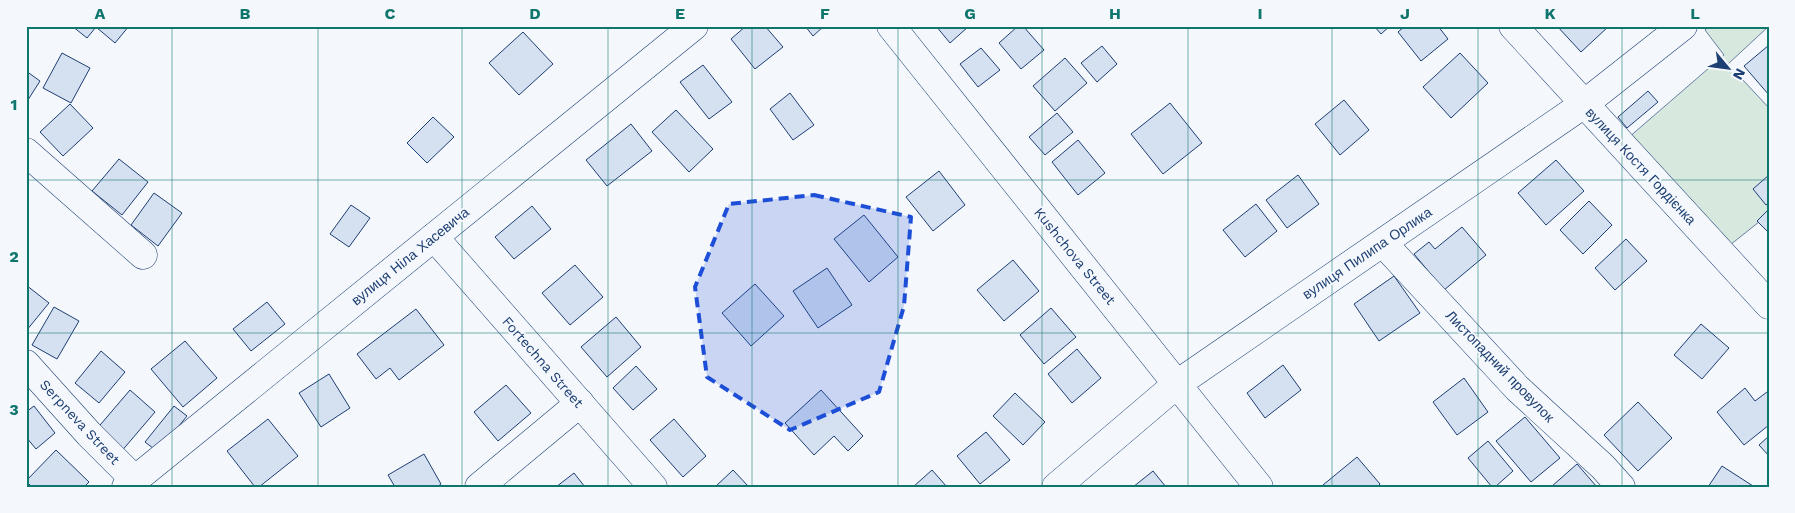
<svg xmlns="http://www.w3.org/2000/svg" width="1795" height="513" font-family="'Work Sans',sans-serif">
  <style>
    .green { fill: #d7e8df; stroke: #687fa3 }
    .building { fill: #d5e0f0; stroke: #1d3f73 }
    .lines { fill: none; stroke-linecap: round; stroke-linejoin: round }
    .minor-casing { stroke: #1d3f73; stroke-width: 29 }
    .minor { stroke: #f4f7fb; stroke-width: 28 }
    .marked { fill: #1d4ed8; fill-opacity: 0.2; stroke: #1d4ed8; stroke-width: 4; stroke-dasharray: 10 6; stroke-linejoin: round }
    .grid { fill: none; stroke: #0f766e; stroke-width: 1; stroke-opacity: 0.55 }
    .labels { text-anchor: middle; stroke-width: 4; stroke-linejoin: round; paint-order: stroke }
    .street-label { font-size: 14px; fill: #1d3f73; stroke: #f4f7fb }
    .neatline { fill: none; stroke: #0f766e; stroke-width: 2 }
    .grid-label { font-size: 16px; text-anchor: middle; font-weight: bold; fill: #0f766e }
  </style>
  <rect width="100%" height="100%" fill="#f4f7fb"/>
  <!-- green -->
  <polygon class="green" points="1710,26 1769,26 1728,64 1769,108 1769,214 1730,245 1628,138 1724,55 1705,30"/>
  <!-- building -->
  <g class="building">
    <polygon points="72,26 129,26 115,43 96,27 87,38"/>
    <polygon points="746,26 765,26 783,47 755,69 731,39"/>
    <polygon points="805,26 824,26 813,36"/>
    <polygon points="936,26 969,26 950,43"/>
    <polygon points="1018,26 1023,26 1044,50 1021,69 999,43"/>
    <polygon points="1374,26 1390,26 1381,34"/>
    <polygon points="1405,26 1438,26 1448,39 1421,61 1398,32"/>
    <polygon points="1557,26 1609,26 1581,52"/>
    <polygon points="523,32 553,64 519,95 489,63"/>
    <polygon points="1769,45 1769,95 1744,66"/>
    <polygon points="1102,46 1117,64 1097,82 1081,63"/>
    <polygon points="981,48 1000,70 978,87 960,64"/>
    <polygon points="62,53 90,68 71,103 43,88"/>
    <polygon points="1460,53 1488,83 1451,118 1423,87"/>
    <polygon points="1065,58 1087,83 1055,111 1033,86"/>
    <polygon points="703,65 732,102 709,119 680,82"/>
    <polygon points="26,71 40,81 26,103"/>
    <polygon points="1648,91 1658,102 1627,128 1618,117"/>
    <polygon points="790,93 814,125 793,140 770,109"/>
    <polygon points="1344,100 1369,130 1340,155 1315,124"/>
    <polygon points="1170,103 1202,143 1163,174 1131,134"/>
    <polygon points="70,104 93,128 63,156 40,132"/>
    <polygon points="676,110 713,149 689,172 652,132"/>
    <polygon points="1057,113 1073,132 1045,155 1029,137"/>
    <polygon points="433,117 454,137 427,163 407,143"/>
    <polygon points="631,124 652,151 607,186 586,160"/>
    <polygon points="1078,140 1105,173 1078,195 1052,162"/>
    <polygon points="119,159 148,182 122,215 92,191"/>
    <polygon points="1556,160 1584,191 1546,225 1518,193"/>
    <polygon points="939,171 965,205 933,231 906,197"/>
    <polygon points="1298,175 1319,204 1287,228 1266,200"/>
    <polygon points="1769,175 1769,203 1766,205 1753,189"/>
    <polygon points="154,193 182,213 158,246 131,225"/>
    <polygon points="1589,201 1612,225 1583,254 1560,230"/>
    <polygon points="1256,204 1277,231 1245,257 1223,230"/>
    <polygon points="351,205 370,218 349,247 330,234"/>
    <polygon points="532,206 551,229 514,259 495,237"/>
    <polygon points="1769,209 1769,233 1757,221"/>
    <polygon points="864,215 898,257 869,282 834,239"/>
    <polygon points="1462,227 1486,255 1444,290 1414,254 1429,242 1435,249"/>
    <polygon points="1626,239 1647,261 1615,290 1595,268"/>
    <polygon points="1013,260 1039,291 1004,321 977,290"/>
    <polygon points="575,265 603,297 570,325 542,293"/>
    <polygon points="827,268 852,305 818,328 793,291"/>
    <polygon points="1394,276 1420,313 1379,341 1354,304"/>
    <polygon points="755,284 784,316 751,346 722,313"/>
    <polygon points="26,285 49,303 26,331"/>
    <polygon points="267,302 285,324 251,351 233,329"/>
    <polygon points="54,307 79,321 57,359 32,345"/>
    <polygon points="1051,308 1076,337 1044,364 1020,335"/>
    <polygon points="416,309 444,345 399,380 390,368 376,379 357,354"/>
    <polygon points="616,317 641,347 607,377 581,347"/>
    <polygon points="1701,324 1729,348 1702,379 1674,355"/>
    <polygon points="185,341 217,378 183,407 151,369"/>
    <polygon points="1077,349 1101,378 1072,403 1048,374"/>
    <polygon points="101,351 125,372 99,403 75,383"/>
    <polygon points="1283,365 1301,390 1265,418 1247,393"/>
    <polygon points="636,366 657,389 633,410 613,388"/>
    <polygon points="329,374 350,408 321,427 299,393"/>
    <polygon points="1464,378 1488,412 1457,435 1433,402"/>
    <polygon points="506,385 531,413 498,441 474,412"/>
    <polygon points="1745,388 1755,401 1767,392 1769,395 1769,425 1744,445 1717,412"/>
    <polygon points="130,390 155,412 120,453 95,431"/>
    <polygon points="821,390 863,436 848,451 834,436 814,455 785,423"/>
    <polygon points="1015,393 1045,422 1023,445 993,416"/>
    <polygon points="1638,402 1672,438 1638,471 1604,435"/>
    <polygon points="34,406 55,433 36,449 26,437 26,412"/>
    <polygon points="174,406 187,416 158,452 145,442"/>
    <polygon points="1525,417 1560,458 1531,482 1496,441"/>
    <polygon points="268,419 298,456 259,487 255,487 227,451"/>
    <polygon points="674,419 706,456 683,477 650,440"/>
    <polygon points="986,432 1010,460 980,484 957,456"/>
    <polygon points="1769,436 1769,456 1759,445"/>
    <polygon points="1488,441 1513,471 1495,487 1492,487 1468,458"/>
    <polygon points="56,450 89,482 84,487 32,487 26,481"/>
    <polygon points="424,454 441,484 437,487 395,487 388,475"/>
    <polygon points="1357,457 1380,484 1377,487 1325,487 1323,485"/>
    <polygon points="1577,464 1597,487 1551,487"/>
    <polygon points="1722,466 1753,486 1752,487 1708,487"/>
    <polygon points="733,470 749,487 715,487"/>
    <polygon points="932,470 947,487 913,487"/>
    <polygon points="1153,471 1166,487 1133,487"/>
    <polygon points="574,473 585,487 556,487"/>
  </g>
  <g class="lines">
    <defs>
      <g id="minor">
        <polyline points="891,26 1259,487"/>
        <polyline points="1513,26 1769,305"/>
        <polyline points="26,152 143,255"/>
        <polyline points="434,237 653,487"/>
        <polyline points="1383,243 1517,388 1603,467 1621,487"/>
        <polyline points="26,364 89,434 135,480"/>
        <polyline points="126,487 694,26"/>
        <polyline points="479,487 580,403"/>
        <polyline points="1056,487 1177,384 1584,104 1683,26"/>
      </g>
    </defs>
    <!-- minor casing -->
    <use href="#minor" class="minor-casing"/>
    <!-- minor -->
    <use href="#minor" class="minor"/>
  </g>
  <!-- marked area -->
  <path class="marked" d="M814 195 911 217 904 306 879 392 790 430 707 377 695 287 729 204Z"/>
  <!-- grid -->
  <path class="grid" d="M172 26V487M318 26V487M462 26V487M608 26V487M752 26V487M898 26V487M1042 26V487M1188 26V487M1332 26V487M1478 26V487M1622 26V487M26 180H1769M26 333H1769"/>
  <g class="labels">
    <!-- street labels -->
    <g class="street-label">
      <text transform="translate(1641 166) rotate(47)" y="5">вулиця Костя Гордієнка</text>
      <text transform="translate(1367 253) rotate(-34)" y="5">вулиця Пилипа Орлика</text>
      <text transform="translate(410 256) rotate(-39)" y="5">вулиця Ніла Хасевича</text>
      <text transform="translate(1075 256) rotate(51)" y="5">Kushchova Street</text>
      <text transform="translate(543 362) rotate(49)" y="5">Fortechna Street</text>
      <text transform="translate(1500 366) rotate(46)" y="5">Листопадний провулок</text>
      <text transform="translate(80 422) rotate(47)" y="5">Serpneva Street</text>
    </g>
  </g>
  <!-- border -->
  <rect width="1795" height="513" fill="none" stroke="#f4f7fb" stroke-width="55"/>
  <!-- north arrow -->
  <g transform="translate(1728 68) rotate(119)" stroke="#f4f7fb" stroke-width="4" paint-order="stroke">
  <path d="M0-4L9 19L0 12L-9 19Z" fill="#1d3f73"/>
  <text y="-8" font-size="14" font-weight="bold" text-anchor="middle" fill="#1d3f73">N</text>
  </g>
  <rect x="28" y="28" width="1740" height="458" class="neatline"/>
  <g class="grid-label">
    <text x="100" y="19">A</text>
    <text x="245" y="19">B</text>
    <text x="390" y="19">C</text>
    <text x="535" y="19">D</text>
    <text x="680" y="19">E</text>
    <text x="825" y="19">F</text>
    <text x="970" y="19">G</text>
    <text x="1115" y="19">H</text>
    <text x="1260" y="19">I</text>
    <text x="1405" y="19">J</text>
    <text x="1550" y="19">K</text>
    <text x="1695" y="19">L</text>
    <text x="14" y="110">1</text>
    <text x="14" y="262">2</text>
    <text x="14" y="415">3</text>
  </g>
</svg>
